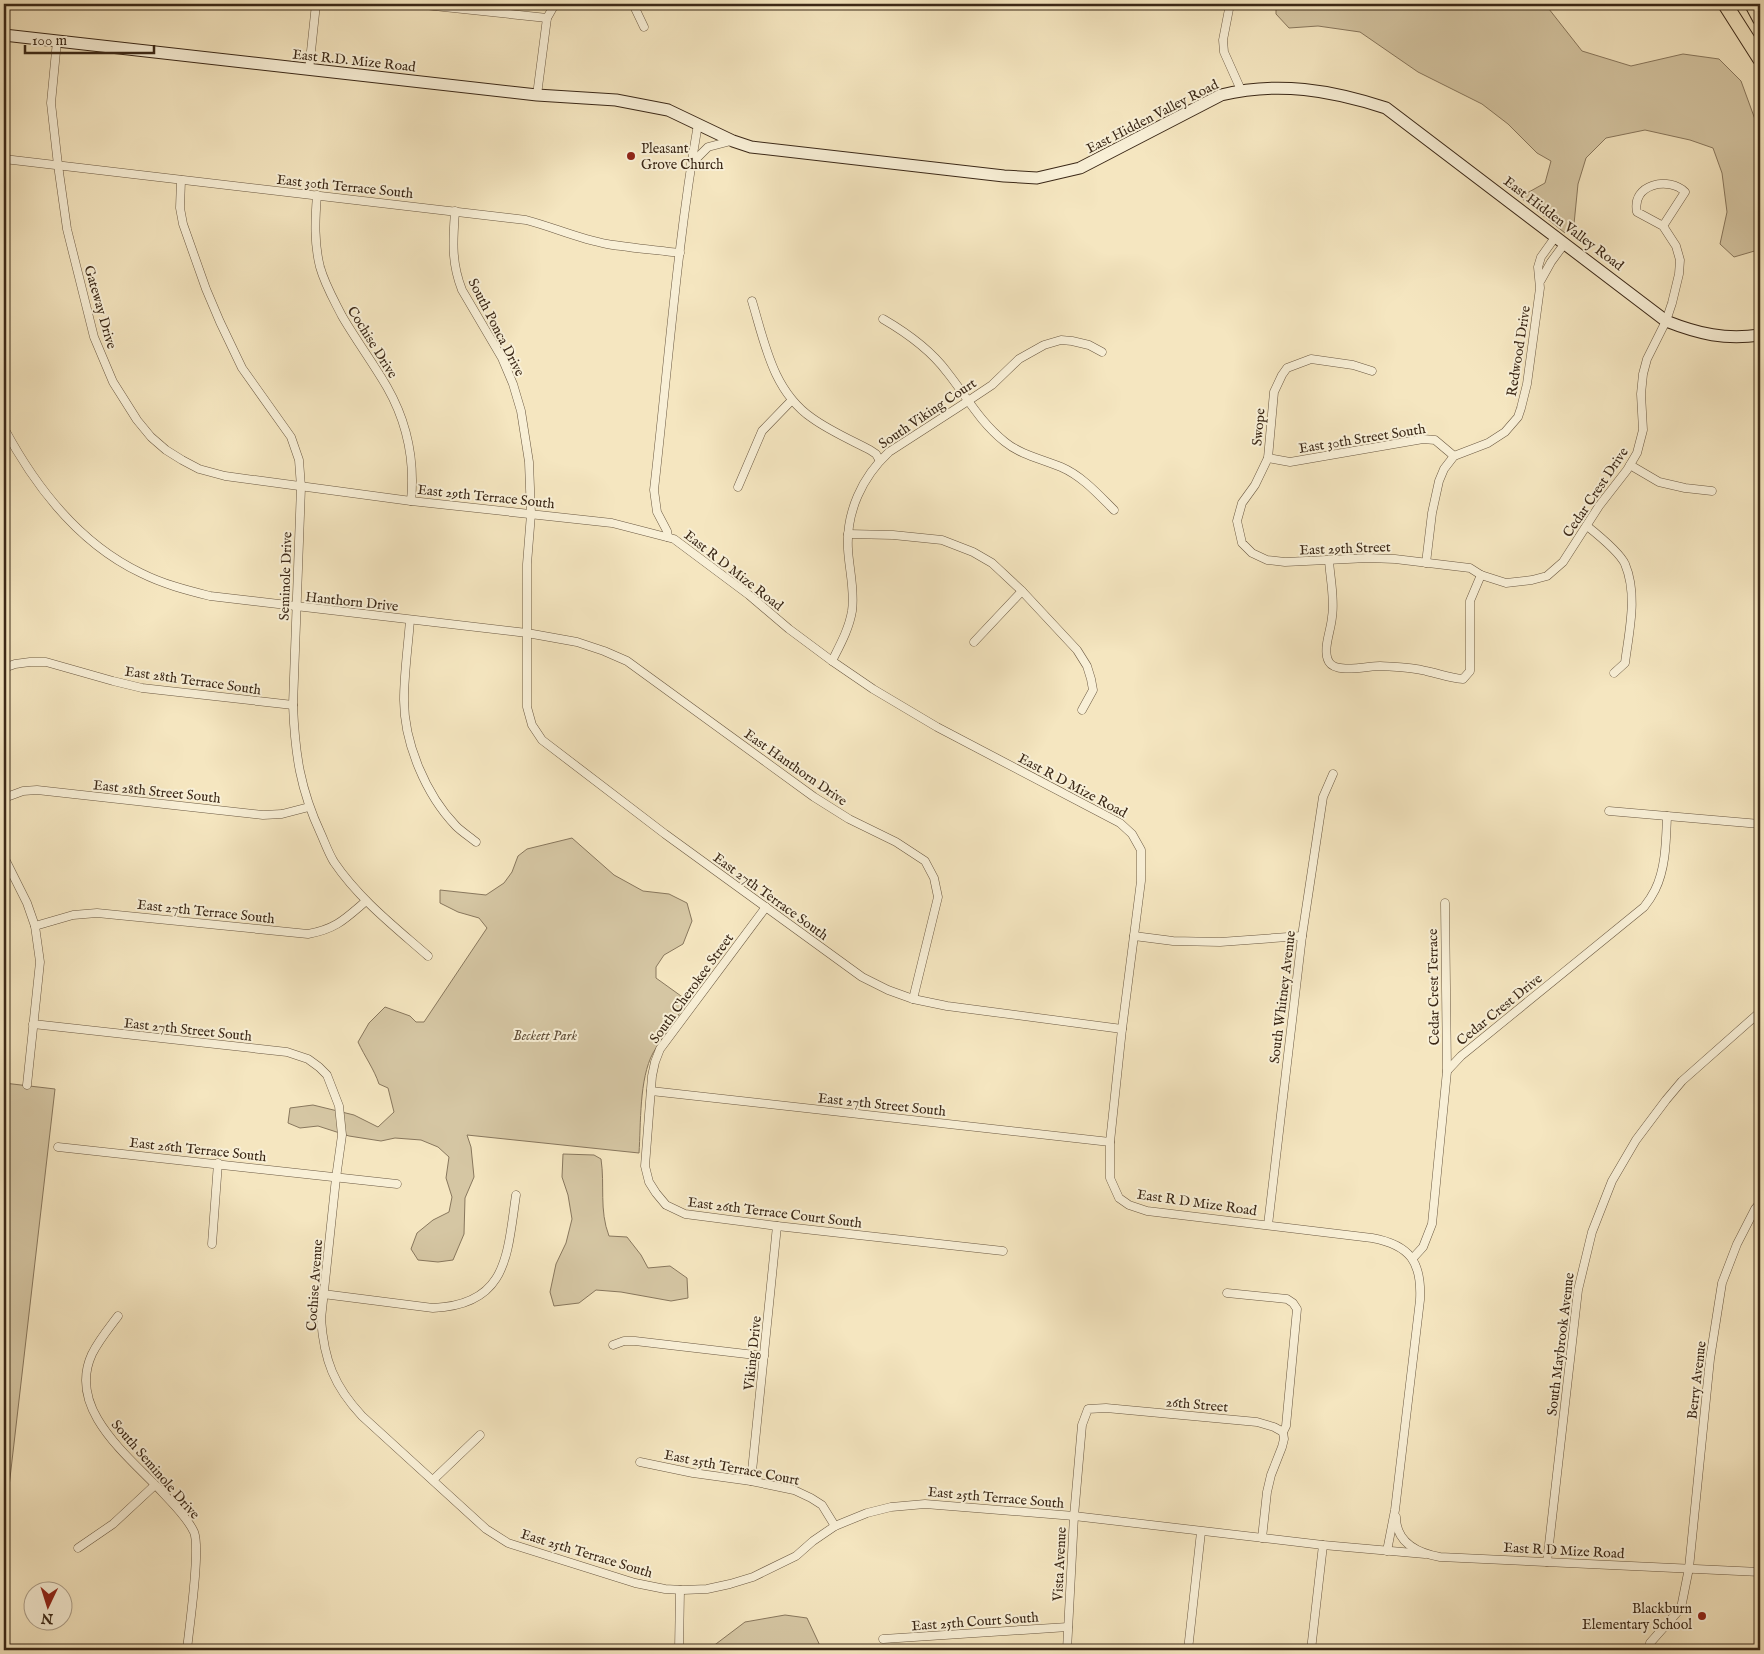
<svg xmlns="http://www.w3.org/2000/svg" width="1764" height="1654" font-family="'IM FELL English',serif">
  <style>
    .green { fill: #d5c6a3; stroke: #88775d }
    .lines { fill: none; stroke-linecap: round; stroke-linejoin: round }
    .street-casing { stroke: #6a5841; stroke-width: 9 }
    .secondary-casing { stroke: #3b2817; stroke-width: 13 }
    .highway-casing { stroke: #3b2817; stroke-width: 16 }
    .street { stroke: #f8efd6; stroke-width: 8 }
    .secondary { stroke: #f8efd6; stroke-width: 11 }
    .highway { stroke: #f5e6c0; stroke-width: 14 }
    .poi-dot { fill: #8f2418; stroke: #f8efd6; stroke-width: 2 }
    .labels { text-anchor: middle; stroke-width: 4; stroke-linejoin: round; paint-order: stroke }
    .street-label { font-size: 14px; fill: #3b2817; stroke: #f8efd6 }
    .poi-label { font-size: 14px; fill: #3b2817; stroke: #f8efd6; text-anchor: start }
    .park-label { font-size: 14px; font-style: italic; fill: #62503a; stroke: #f8efd6 }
  </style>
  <rect width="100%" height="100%" fill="#f5e6c0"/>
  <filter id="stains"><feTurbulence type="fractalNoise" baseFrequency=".004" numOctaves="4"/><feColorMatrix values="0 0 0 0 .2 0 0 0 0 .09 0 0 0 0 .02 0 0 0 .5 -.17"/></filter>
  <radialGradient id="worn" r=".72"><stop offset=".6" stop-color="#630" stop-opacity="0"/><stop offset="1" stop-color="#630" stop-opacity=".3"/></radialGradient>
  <!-- green -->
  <g class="green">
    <polygon points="1276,4 1545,4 1582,51 1631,66 1683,54 1719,59 1741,81 1760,133 1760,245 1758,250 1734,257 1720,244 1727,212 1722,173 1713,148 1690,140 1645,130 1606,138 1586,158 1578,184 1574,224 1565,233 1520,197 1545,183 1551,161 1537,153 1508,124 1482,104 1418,72 1360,32 1318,26 1289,28 1276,14"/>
    <path d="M572 838 614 875 643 891 669 894 687 903 692 921 683 944 664 955 656 967V978L688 1001C677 1018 663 1035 653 1053 639 1079 641 1124 639 1153L467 1135 471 1147 474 1177 465 1198 464 1234 453 1260 438 1262 418 1260 411 1249 417 1233 433 1220 449 1212 452 1197 446 1178 449 1157 438 1147 421 1140 395 1138 381 1141 349 1136 318 1126 300 1128 288 1123 290 1108 313 1105 354 1115 378 1127 394 1112 388 1088 379 1084C374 1069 365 1057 358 1042L369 1023 385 1007 410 1016 416 1022H424L487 928 479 918 458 912 440 903V890L486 895 504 883 512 872 518 856 527 849Z"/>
    <polygon points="4,1083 55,1089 4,1530"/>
    <path d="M563 1154 594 1155 601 1159C605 1185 599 1210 609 1236L627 1237 641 1255 648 1268 670 1266 687 1278 688 1298 671 1301 621 1292 596 1290 579 1303 554 1306 550 1292 556 1264 566 1243 572 1219 568 1195 562 1177Z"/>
    <polygon points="785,1615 807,1618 822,1650 708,1650 745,1622"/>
  </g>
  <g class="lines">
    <defs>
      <g id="street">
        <polyline points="415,4 547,18"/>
        <polyline points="633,4 644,27"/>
        <polyline points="1230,4 1223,40 1224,52 1241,90"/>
        <path d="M57 41 51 103 58 165 67 229 94 337 113 382 137 420 151 437 166 450 182 460 199 469 225 476 411 501 612 523 674 539 749 595 789 629 832 661 873 689 937 727 1120 823 1132 834 1141 850V881L1122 1029 1110 1142V1178L1119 1198 1129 1205 1147 1211 1372 1238C1410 1245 1422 1262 1420 1300L1395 1510 1387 1551"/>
        <polyline points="309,70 316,4"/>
        <polyline points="537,95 547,18 555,4"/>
        <path d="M4 159 526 220C553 227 579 239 607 244 631 248 656 250 680 253"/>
        <polyline points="691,164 708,147 731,141"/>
        <path d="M181 180 180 208 183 224 206 289 220 322 242 368 291 437 299 460 301 487 293 705C295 754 300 789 321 834 325 843 329 854 334 862 359 899 395 927 428 956"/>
        <path d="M317 195C315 220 314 243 320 267 325 285 334 300 342 316 356 340 373 363 387 387 407 422 415 461 411 501"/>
        <path d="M455 211C453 240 451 262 462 290L502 358 513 384 521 411 529 462 531 514 527 564V707L532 725 542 740 665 834 862 977 888 990 913 999 947 1006 1122 1029"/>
        <polyline points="1541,280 1551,262 1565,243"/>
        <path d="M752 301C765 344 773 391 812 418 830 431 851 440 870 450L876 454 880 461"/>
        <path d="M883 319C907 333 930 349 947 372 967 397 979 421 1005 442 1021 455 1042 459 1061 467 1082 476 1098 494 1114 510"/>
        <path d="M1372 371 1353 365 1311 359 1287 368 1282 375 1274 392 1268 458 1255 485 1242 503 1237 521 1242 543 1252 553 1267 560 1285 562 1368 558 1395 559 1470 568 1481 575 1506 583 1532 580 1547 576 1563 562 1599 506 1627 470 1637 453 1643 430 1641 394 1643 374 1647 359 1666 321 1672 303 1679 274 1680 260 1676 246 1663 226 1637 212C1631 184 1669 176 1685 192L1663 226"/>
        <path d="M4 428C35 486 80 544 141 573 163 584 186 590 210 596L527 633 577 642 604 651 627 661 814 797 849 819 896 842 925 861 934 878 938 897 913 999"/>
        <polyline points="1268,458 1290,462 1423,439 1435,440 1454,456"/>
        <polyline points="1630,465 1659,482 1685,488 1712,491"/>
        <polyline points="738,487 762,431 792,400"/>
        <path d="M1587 526C1597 534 1620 553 1625 564 1638 595 1629 631 1625 663L1614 673"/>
        <polyline points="848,534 893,535 942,540 973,552 992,563 1022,591 1077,650 1087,666 1091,679 1093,690 1082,710"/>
        <path d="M668 537 667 531 657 512 654 490C668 368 677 245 698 124"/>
        <path d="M1329 560C1330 578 1335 599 1332 617 1331 631 1322 650 1329 662 1336 674 1368 666 1380 666 1395 667 1411 667 1426 671 1441 674 1448 678 1463 679L1470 671V601L1481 575"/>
        <polyline points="1426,563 1432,513 1439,481 1444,469 1454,456 1488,443 1505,432 1518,417 1521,408 1527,384 1540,288 1538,267 1541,257 1556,236"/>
        <path d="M410 620C408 647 404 674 404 700 404 743 426 795 456 826 462 832 470 837 476 842"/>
        <polyline points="974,642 1022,591"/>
        <path d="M832 661C840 645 849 629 852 611 855 590 849 569 848 549 846 512 862 477 889 452L968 401 992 385 1019 359 1044 345 1061 340 1072 341 1089 345 1102 352"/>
        <polyline points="4,668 15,664 30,662 46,662 113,681 142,688 293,705"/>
        <polyline points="4,798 23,791 37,790 263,815 282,814 309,807"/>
        <polyline points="1609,811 1760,824"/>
        <polyline points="4,857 27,903 35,926 40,962 27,1085"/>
        <polyline points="766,907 660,1049 655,1062 652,1076 645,1166 649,1182 656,1193 666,1205 685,1214 777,1226 1003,1251"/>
        <path d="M35 926 73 915 97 913 308 934C336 929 345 919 366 901"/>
        <polyline points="1134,936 1173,941 1220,942 1302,936"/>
        <path d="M33 1024 287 1052 308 1059 319 1067 327 1075 339 1106 342 1135 336 1178 321 1319C324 1360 334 1386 362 1416L486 1529 508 1543 635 1583 665 1589 683 1590 707 1589 730 1584 753 1577 796 1556 813 1541 835 1526 867 1513 891 1507 925 1504 1074 1516 1323 1545 1425 1554"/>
        <path d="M1447 1071 1461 1056 1644 907C1648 902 1652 896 1655 890 1666 868 1666 840 1667 816"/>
        <polyline points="651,1091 1110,1142"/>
        <polyline points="58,1147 397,1184"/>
        <polyline points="1268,1225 1302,936 1323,797 1333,774"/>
        <polyline points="212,1244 218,1163"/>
        <polyline points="1413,1258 1423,1247 1432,1224 1447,1071 1445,903"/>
        <polyline points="1227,1293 1287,1299 1293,1303 1297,1309 1286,1426 1283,1432 1284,1439 1282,1447 1271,1475 1267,1492 1262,1538"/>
        <path d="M323 1294 433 1308C508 1305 507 1255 516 1195"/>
        <path d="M118 1316C109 1328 99 1340 92 1354 66 1410 130 1457 163 1493 174 1505 187 1517 194 1532 201 1549 189 1628 187 1650"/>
        <polyline points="613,1345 624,1341 635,1341 764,1356"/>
        <polyline points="640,1462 693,1473 751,1481 794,1490 811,1498 822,1505 835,1526"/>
        <polyline points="433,1480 480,1435"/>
        <polyline points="751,1481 777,1226"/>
        <path d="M1396 1517C1396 1543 1418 1553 1440 1557L1760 1572"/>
        <polyline points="78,1548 113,1524 155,1485"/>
        <polyline points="1547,1562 1578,1290 1592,1232 1612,1181 1636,1140 1666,1100 1682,1081 1760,1012"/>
        <polyline points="883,1639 1068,1627"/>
        <polyline points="679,1650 680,1590"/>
        <polyline points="1067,1650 1074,1516 1082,1425 1088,1409 1106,1408 1257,1422 1274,1427 1283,1432"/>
        <polyline points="1188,1650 1201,1532"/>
        <polyline points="1311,1650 1323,1545"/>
        <polyline points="1650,1650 1650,1643 1681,1608 1689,1568 1710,1359 1722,1283 1737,1244 1755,1209 1760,1203"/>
      </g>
      <path id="secondary" d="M4 35 537 95 616 100 668 110 733 141 751 147 1004 176 1037 178 1080 168 1221 95C1278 81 1331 90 1386 108L1666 321C1699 334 1725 340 1760 335"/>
      <g id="highway">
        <polyline points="1725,4 1760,59"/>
        <polyline points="1752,4 1760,19"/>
      </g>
    </defs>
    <!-- street casing -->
    <use href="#street" class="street-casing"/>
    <!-- secondary casing -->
    <use href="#secondary" class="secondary-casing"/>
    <!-- highway casing -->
    <use href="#highway" class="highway-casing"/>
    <!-- street -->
    <use href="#street" class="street"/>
    <!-- secondary -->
    <use href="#secondary" class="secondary"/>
    <!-- highway -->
    <use href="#highway" class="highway"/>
  </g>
  <!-- markers -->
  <g class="poi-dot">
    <circle cx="631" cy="156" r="5"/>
    <circle cx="1702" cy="1616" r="5"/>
  </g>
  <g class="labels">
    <!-- street labels -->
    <g class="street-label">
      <text transform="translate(354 60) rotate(6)" y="5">East R.D. Mize Road</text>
      <text transform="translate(1152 116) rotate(-27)" y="5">East Hidden Valley Road</text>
      <text transform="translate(345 186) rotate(6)" y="5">East 30th Terrace South</text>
      <text transform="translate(1564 223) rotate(37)" y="5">East Hidden Valley Road</text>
      <text transform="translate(101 307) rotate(74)" y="5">Gateway Drive</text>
      <text transform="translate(497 327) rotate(63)" y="5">South Ponca Drive</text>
      <text transform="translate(373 342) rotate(58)" y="5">Cochise Drive</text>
      <text transform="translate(1518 351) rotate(-81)" y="5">Redwood Drive</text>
      <text transform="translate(927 413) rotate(-34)" y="5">South Viking Court</text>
      <text transform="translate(1258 427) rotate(-85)" y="5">Swope</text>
      <text transform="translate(1362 438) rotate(-9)" y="5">East 30th Street South</text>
      <text transform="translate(1595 492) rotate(-56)" y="5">Cedar Crest Drive</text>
      <text transform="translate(486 496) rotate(6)" y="5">East 29th Terrace South</text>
      <text transform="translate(1345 548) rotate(-2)" y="5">East 29th Street</text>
      <text transform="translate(734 570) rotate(38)" y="5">East R D Mize Road</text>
      <text transform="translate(285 576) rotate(-88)" y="5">Seminole Drive</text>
      <text transform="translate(352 601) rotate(6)" y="5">Hanthorn Drive</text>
      <text transform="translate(193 680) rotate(8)" y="5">East 28th Terrace South</text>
      <text transform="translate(796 767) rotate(35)" y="5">East Hanthorn Drive</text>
      <text transform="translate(1073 785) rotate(28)" y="5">East R D Mize Road</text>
      <text transform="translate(157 791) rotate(6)" y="5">East 28th Street South</text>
      <text transform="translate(771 896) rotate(36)" y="5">East 27th Terrace South</text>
      <text transform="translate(206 911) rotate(6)" y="5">East 27th Terrace South</text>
      <text transform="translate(1433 987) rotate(-91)" y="5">Cedar Crest Terrace</text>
      <text transform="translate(691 988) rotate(-54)" y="5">South Cherokee Street</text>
      <text transform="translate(1282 997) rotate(-83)" y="5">South Whitney Avenue</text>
      <text transform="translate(1499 1009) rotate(-39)" y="5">Cedar Crest Drive</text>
      <text transform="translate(188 1029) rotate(6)" y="5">East 27th Street South</text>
      <text transform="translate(882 1104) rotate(6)" y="5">East 27th Street South</text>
      <text transform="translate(198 1149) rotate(6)" y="5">East 26th Terrace South</text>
      <text transform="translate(1197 1202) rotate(8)" y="5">East R D Mize Road</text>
      <text transform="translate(775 1212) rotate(7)" y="5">East 26th Terrace Court South</text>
      <text transform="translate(314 1285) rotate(-86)" y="5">Cochise Avenue</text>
      <text transform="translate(1560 1344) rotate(-83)" y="5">South Maybrook Avenue</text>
      <text transform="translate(752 1353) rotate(-84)" y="5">Viking Drive</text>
      <text transform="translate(1696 1380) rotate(-83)" y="5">Berry Avenue</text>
      <text transform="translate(1197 1404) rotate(5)" y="5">26th Street</text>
      <text transform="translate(732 1467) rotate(11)" y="5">East 25th Terrace Court</text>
      <text transform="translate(156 1469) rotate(49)" y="5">South Seminole Drive</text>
      <text transform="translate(996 1497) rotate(5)" y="5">East 25th Terrace South</text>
      <text transform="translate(1564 1550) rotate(3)" y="5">East R D Mize Road</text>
      <text transform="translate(587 1553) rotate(17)" y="5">East 25th Terrace South</text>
      <text transform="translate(1059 1564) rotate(-87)" y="5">Vista Avenue</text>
      <text transform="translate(975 1621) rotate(-4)" y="5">East 25th Court South</text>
    </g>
    <!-- poi labels -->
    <g class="poi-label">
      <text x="641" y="153">Pleasant<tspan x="641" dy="16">Grove Church</tspan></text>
      <text x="1692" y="1613" text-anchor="end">Blackburn<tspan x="1692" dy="16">Elementary School</tspan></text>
    </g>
    <!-- park labels -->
    <g class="park-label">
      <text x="545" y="1040">Beckett Park</text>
    </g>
  </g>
  <!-- margin -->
  <rect width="1764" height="1654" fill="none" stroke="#f5e6c0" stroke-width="20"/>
  <rect x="5" y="5" width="1754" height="1644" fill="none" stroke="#3b2817" stroke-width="2.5"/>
  <rect x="10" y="10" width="1744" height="1634" fill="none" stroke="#3b2817"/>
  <!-- north arrow -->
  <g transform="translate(48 1606) rotate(184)"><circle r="24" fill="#f8efd6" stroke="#ac9f8a"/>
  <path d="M0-4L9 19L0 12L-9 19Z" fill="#8f2418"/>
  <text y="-8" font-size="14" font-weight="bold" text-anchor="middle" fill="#3b2817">N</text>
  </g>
  <!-- scale -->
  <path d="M25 45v8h129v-8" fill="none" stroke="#3b2817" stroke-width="2.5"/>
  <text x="32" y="45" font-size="15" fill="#3b2817" stroke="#f8efd6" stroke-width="4" paint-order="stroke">100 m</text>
  <rect width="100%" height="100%" filter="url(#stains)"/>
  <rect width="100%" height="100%" fill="url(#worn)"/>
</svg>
